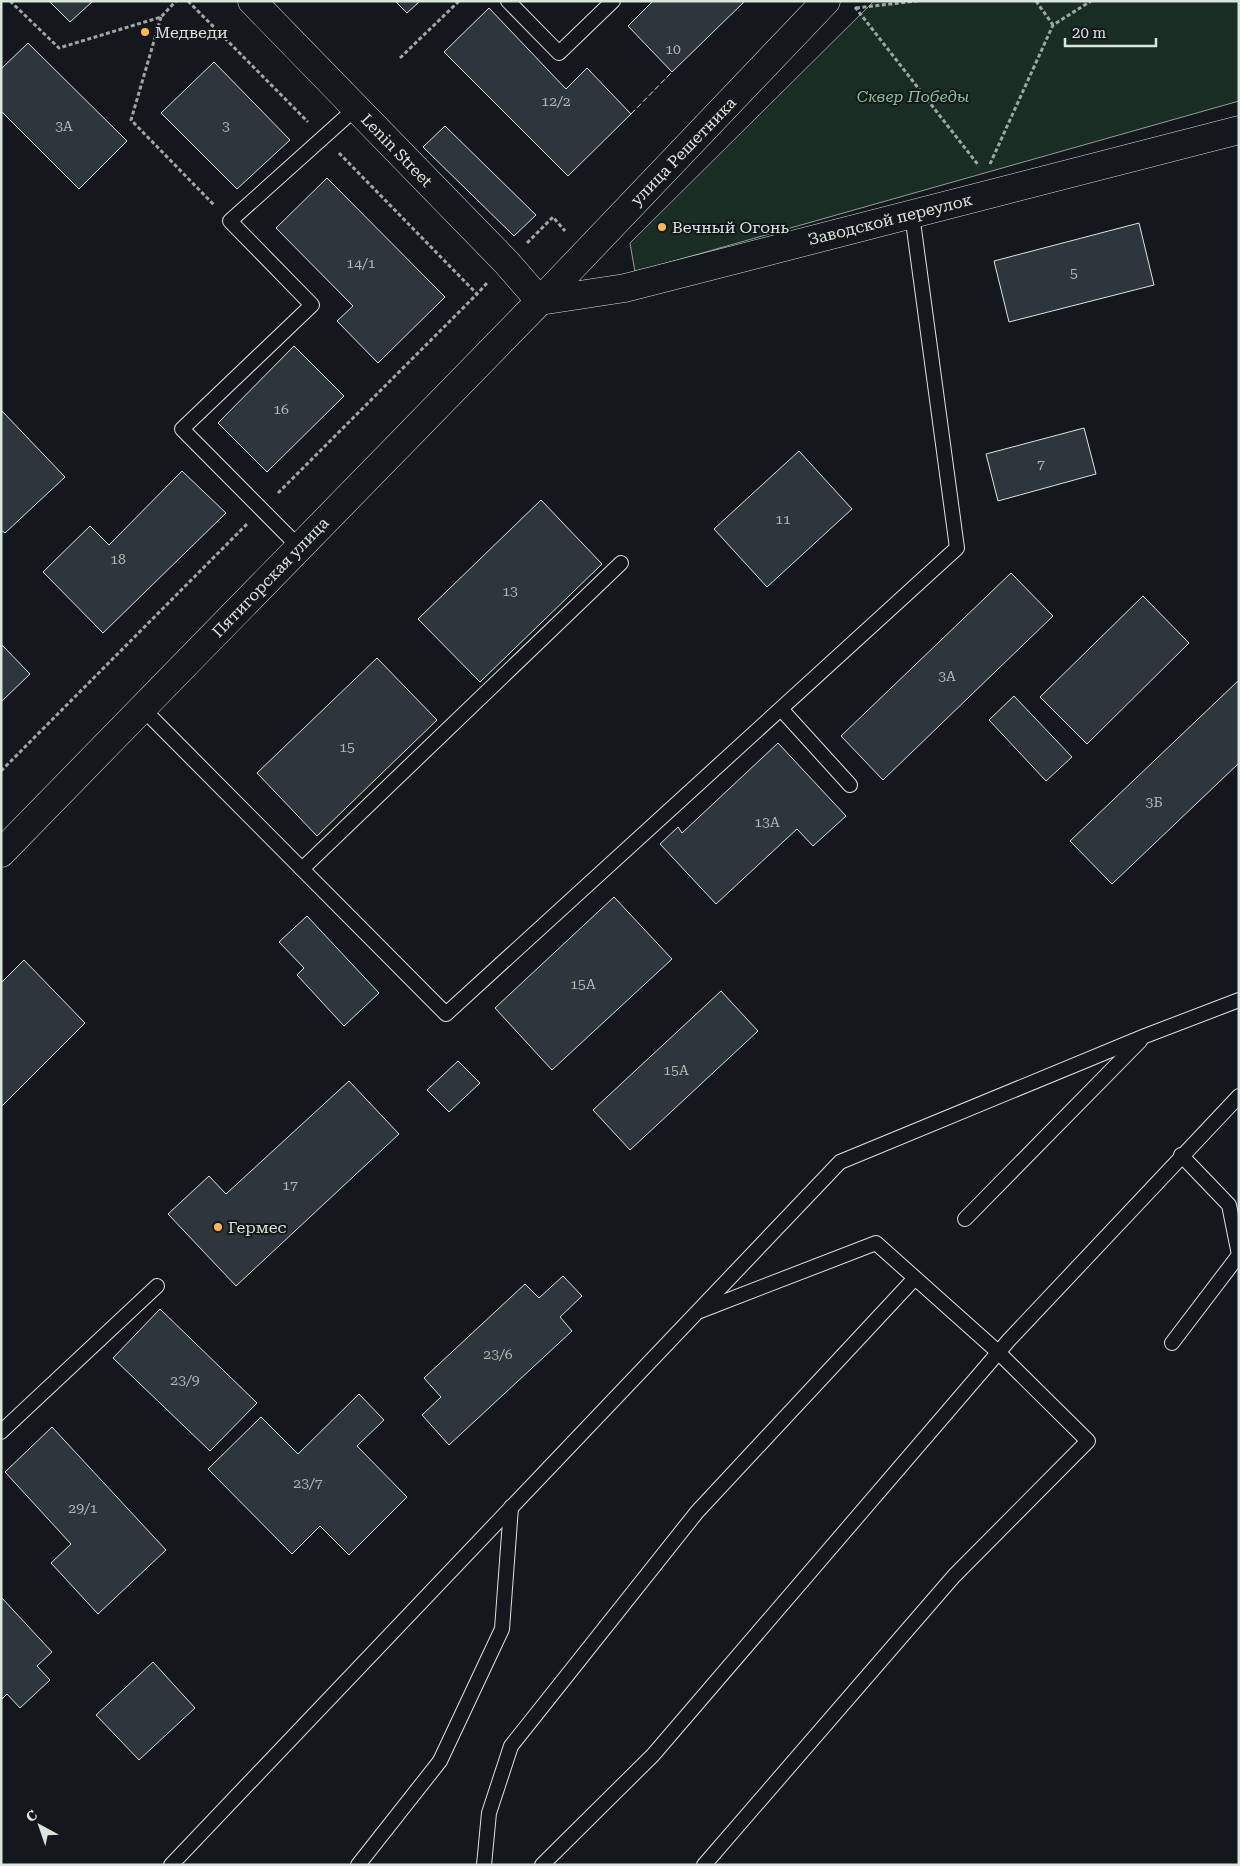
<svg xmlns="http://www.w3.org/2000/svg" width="1240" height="1866" font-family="'Roboto Serif',serif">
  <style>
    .green { fill: #1a2d24; stroke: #939e99 }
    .building { fill: #2c363c; stroke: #d8e6dc }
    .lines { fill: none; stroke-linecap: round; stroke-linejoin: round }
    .service-casing { stroke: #d8e6dc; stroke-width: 16 }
    .minor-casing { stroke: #d8e6dc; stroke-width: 29 }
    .tertiary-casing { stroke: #d8e6dc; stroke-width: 29 }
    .path { stroke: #9da8a2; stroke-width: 3; stroke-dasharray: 4 2.5; stroke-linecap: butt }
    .service { stroke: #14181c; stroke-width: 14 }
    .minor { stroke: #14181c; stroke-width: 28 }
    .tertiary { stroke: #14181c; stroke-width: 28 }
    .fence { stroke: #d8e6dc; stroke-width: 1; stroke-dasharray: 6 2.5; stroke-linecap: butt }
    .poi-dot { fill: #ffb74d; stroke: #14181c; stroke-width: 2 }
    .labels { text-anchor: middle; stroke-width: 4; stroke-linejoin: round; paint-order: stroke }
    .number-label { font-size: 14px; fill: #adbab4 }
    .poi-label { font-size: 16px; fill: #d8e6dc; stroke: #14181c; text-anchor: start }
    .park-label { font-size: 16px; font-style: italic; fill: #8ac095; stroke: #14181c }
    .street-label { font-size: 16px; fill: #d8e6dc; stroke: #14181c }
  </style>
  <rect width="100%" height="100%" fill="#14181c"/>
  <!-- green -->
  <polygon class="green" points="874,1 1239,1 1239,101 635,272 630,243"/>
  <!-- building -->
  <g class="building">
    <polygon points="49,1 93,1 70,22"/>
    <polygon points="395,1 420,1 407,13"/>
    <polygon points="653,1 745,1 672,72 628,26"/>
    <polygon points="489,8 566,89 587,68 631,114 568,176 444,52"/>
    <polygon points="28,43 127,141 79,189 1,111 1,69"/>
    <polygon points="214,62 290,140 237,189 161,113"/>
    <polygon points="445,126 536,215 514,236 423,147"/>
    <polygon points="327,178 445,297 378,363 337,321 353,306 276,228"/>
    <polygon points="1139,223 1154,285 1009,322 994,261"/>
    <polygon points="294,346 344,396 267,472 218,423"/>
    <polygon points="1,410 65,477 5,533 1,530"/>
    <polygon points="1084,428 1096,474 998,501 986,454"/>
    <polygon points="799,451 852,509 767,587 714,529"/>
    <polygon points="182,471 226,513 103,633 43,572 90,526 109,545"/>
    <polygon points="541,500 602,564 480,682 418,619"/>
    <polygon points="1011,573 1053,616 883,780 841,736"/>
    <polygon points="1143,596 1189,643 1087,744 1040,697"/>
    <polygon points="1,644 30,674 1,702"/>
    <polygon points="377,658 437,720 317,836 257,773"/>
    <polygon points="1239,680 1239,763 1112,884 1070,841"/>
    <polygon points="1014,696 1072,757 1046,781 989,720"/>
    <polygon points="778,743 846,816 813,846 797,829 716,904 660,844 678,827 682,833"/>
    <polygon points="614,897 672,959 552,1070 495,1008"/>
    <polygon points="307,916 379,993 344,1026 297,975 304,968 279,942"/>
    <polygon points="24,960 85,1023 1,1107 1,983"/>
    <polygon points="721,991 758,1031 630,1150 593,1110"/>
    <polygon points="458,1061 480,1083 449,1112 427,1090"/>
    <polygon points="349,1081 399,1134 236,1286 168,1214 209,1176 226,1194"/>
    <polygon points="563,1276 582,1296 560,1317 572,1331 449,1445 422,1415 441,1397 424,1378 525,1284 539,1298"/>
    <polygon points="160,1309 257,1403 210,1451 113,1358"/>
    <polygon points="359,1394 384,1420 357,1446 407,1497 349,1555 320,1526 292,1554 208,1469 261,1417 298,1454"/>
    <polygon points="52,1427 166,1550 98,1614 51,1563 71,1544 5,1472"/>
    <polygon points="1,1597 52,1652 37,1666 50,1680 20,1708 7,1694 1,1700"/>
    <polygon points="153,1662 195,1708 139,1760 96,1715"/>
  </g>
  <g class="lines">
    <defs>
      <g id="service">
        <polyline points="508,1 559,53 613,1"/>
        <polyline points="299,547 182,429 312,305 230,221 356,108"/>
        <polyline points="142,708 446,1014 957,548 912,214"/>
        <polyline points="781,709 850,785"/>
        <polyline points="302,869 621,563"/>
        <polyline points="1181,1155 1229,1205 1239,1255"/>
        <polyline points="965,1219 1140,1041"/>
        <polyline points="700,1311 876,1243 998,1352 1088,1441 954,1576 704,1865"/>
        <polyline points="1172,1343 1239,1255"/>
        <polyline points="1,1432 157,1286"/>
        <polyline points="171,1865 840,1162 1145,1036 1239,1000"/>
        <polyline points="358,1865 440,1761 502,1629 511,1507"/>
        <polyline points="484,1865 489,1813 511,1746 697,1512 915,1278"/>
        <polyline points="542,1865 653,1755 1009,1340 1239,1096"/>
      </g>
      <polyline id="minor" points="252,1 507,263 540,301 826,1"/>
      <polyline id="tertiary" points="1,853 540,301 625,288 1239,130"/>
    </defs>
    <!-- service casing -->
    <use href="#service" class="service-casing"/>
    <!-- minor casing -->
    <use href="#minor" class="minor-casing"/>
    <!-- tertiary casing -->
    <use href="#tertiary" class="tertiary-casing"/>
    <!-- path -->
    <g class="path">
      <polyline points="10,1 59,48 161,17 176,1"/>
      <polyline points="188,1 308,122"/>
      <polyline points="1036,1 1053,25"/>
      <polyline points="855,7 979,166"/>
      <polyline points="856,8 917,1"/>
      <polyline points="161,17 131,120 215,206"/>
      <polyline points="400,58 459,1"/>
      <polyline points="339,153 477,294 487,283"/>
      <polyline points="990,164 1053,25 1091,1"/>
      <polyline points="527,243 553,217 565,231"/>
      <polyline points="278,493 477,294"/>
      <polyline points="1,771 247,524"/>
    </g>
    <!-- service -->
    <use href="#service" class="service"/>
    <!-- minor -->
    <use href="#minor" class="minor"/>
    <!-- tertiary -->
    <use href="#tertiary" class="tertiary"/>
    <!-- fence -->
    <polyline class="fence" points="631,114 672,72"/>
  </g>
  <!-- markers -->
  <g class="poi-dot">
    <circle cx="145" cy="32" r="5"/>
    <circle cx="662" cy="227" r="5"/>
    <circle cx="218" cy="1227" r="5"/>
  </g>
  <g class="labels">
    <!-- number labels -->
    <g class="number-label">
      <text x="673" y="54">10</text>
      <text x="556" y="106">12/2</text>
      <text x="64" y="131">3А</text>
      <text x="226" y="131">3</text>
      <text x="361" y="268">14/1</text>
      <text x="1074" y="278">5</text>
      <text x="281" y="414">16</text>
      <text x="1041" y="469">7</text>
      <text x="783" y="524">11</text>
      <text x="118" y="564">18</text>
      <text x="510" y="596">13</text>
      <text x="947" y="681">3А</text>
      <text x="347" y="752">15</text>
      <text x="1154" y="807">3Б</text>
      <text x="767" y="827">13А</text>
      <text x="583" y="989">15А</text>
      <text x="676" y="1075">15А</text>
      <text x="290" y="1190">17</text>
      <text x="498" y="1359">23/6</text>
      <text x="185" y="1385">23/9</text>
      <text x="308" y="1488">23/7</text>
      <text x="83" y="1513">29/1</text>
    </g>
    <!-- poi labels -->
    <g class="poi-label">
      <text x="155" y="38">Медведи</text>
      <text x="672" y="233">Вечный Огонь</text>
      <text x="228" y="1233">Гермес</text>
    </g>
    <!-- park labels -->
    <g class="park-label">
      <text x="913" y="102">Сквер Победы</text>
    </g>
    <!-- street labels -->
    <g class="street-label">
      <text transform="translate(397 150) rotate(46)" y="6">Lenin Street</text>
      <text transform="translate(683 151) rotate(-46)" y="6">улица Решетника</text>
      <text transform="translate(890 219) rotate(-14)" y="6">Заводской переулок</text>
      <text transform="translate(270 577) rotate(-46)" y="6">Пятигорская улица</text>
    </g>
  </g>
  <!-- border -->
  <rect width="1240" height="1866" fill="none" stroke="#d8e6dc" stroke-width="5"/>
  <!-- north arrow -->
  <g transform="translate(40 1826) rotate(320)" stroke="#14181c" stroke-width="4" paint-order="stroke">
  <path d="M0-4L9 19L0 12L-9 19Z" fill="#d8e6dc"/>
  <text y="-8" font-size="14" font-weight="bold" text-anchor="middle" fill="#d8e6dc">С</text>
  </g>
  <!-- scale -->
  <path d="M1065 38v8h91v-8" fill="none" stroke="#d8e6dc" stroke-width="2.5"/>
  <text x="1072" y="38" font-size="15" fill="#d8e6dc" stroke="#14181c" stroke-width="4" paint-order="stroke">20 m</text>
</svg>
